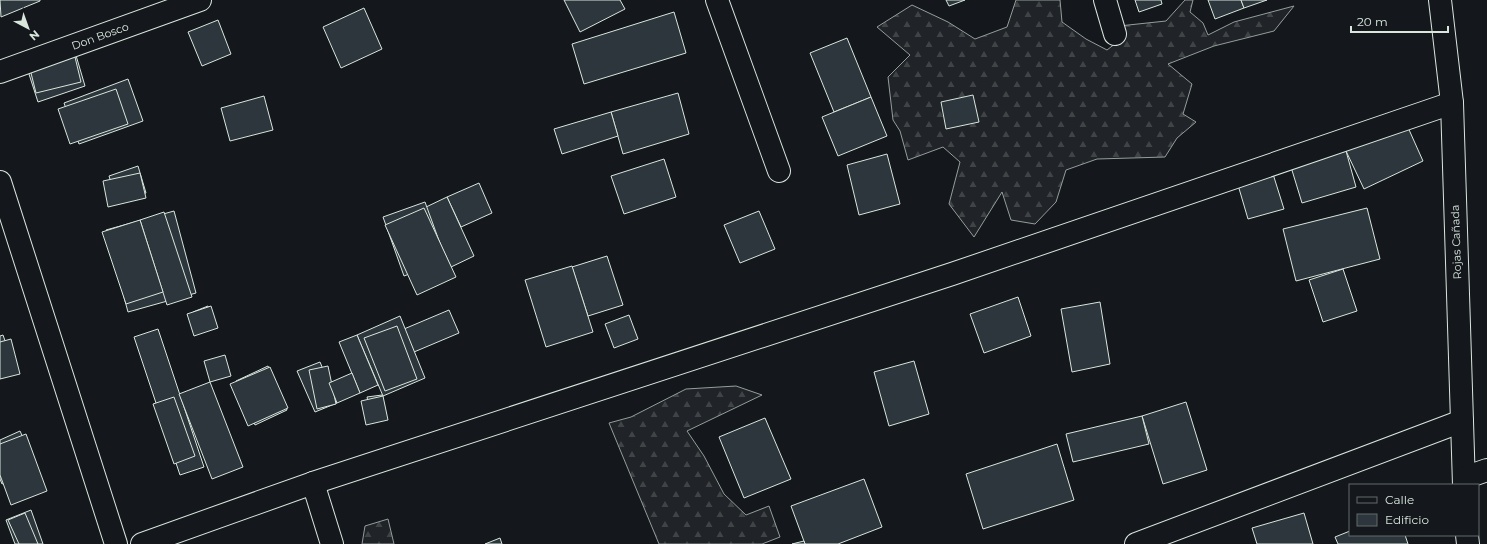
<svg xmlns="http://www.w3.org/2000/svg" width="1487" height="544" font-family="Montserrat,sans-serif">
  <style>
    .forest { fill: url(#forest-firs); stroke: #939e99 }
    .building { fill: #2c363c; stroke: #d8e6dc }
    .lines { fill: none; stroke-linecap: round; stroke-linejoin: round }
    .street-casing { stroke: #d8e6dc; stroke-width: 24 }
    .secondary-casing { stroke: #d8e6dc; stroke-width: 24 }
    .street { stroke: #14181c; stroke-width: 22 }
    .secondary { stroke: #14181c; stroke-width: 22 }
    .labels { text-anchor: middle; stroke-width: 3; stroke-linejoin: round; paint-order: stroke }
    .street-label { font-size: 11px; fill: #d8e6dc; stroke: #14181c }
  </style>
  <defs>
    <pattern id="forest-firs" width="22" height="20" patternUnits="userSpaceOnUse"><rect width="22" height="20" fill="#202428"/><path d="M5 1l3.5 6h-7zM16 11l3.5 6h-7z" fill="#404447"/></pattern>
  </defs>
  <rect width="100%" height="100%" fill="#14181c"/>
  <!-- forest -->
  <g class="forest">
    <polygon points="1016,0 1060,0 1062,22 1086,39 1107,50 1125,36 1119,26 1166,21 1185,0 1193,0 1190,12 1203,23 1208,35 1234,22 1294,6 1274,31 1214,46 1168,64 1192,84 1183,114 1196,122 1177,138 1165,157 1097,159 1066,170 1056,202 1035,224 1011,220 1002,192 974,237 949,204 960,162 943,147 908,160 900,131 893,120 888,77 910,55 877,27 912,5 948,22 975,39 1007,27"/>
    <polygon points="736,386 762,395 687,431 704,456 724,494 746,515 769,506 780,537 762,544 659,544 609,423 631,417 686,389"/>
    <polygon points="388,519 394,544 362,544 365,526"/>
  </g>
  <!-- building -->
  <g class="building">
    <polygon points="0,0 40,0 40,1 1,17"/>
    <polygon points="564,0 620,0 625,9 580,32"/>
    <polygon points="946,0 965,0 949,6"/>
    <polygon points="1135,0 1161,0 1162,4 1139,12"/>
    <polygon points="1208,0 1241,0 1244,8 1215,19"/>
    <polygon points="1241,0 1267,0 1244,8"/>
    <polygon points="364,8 382,49 341,68 323,27"/>
    <polygon points="674,12 686,53 584,84 572,44"/>
    <polygon points="218,20 231,54 202,66 188,32"/>
    <polygon points="847,38 871,97 834,112 810,53"/>
    <polygon points="75,52 85,86 38,102 27,68"/>
    <polygon points="74,53 81,82 36,93 29,65"/>
    <polygon points="128,79 143,121 79,144 64,103"/>
    <polygon points="116,89 128,124 70,144 58,109"/>
    <polygon points="678,93 689,134 623,154 611,112"/>
    <polygon points="973,95 979,122 946,129 941,102"/>
    <polygon points="264,96 273,130 230,141 221,108"/>
    <polygon points="871,97 887,136 838,156 822,117"/>
    <polygon points="611,112 618,136 562,154 554,129"/>
    <polygon points="1406,123 1423,161 1364,189 1346,151"/>
    <polygon points="1346,151 1356,187 1302,203 1291,167"/>
    <polygon points="887,154 900,204 859,215 847,165"/>
    <polygon points="664,159 676,197 624,214 611,176"/>
    <polygon points="138,166 146,193 117,202 109,176"/>
    <polygon points="140,173 146,198 108,207 103,181"/>
    <polygon points="1273,174 1284,209 1248,219 1238,185"/>
    <polygon points="479,183 492,213 461,227 447,197"/>
    <polygon points="447,197 474,256 451,267 424,208"/>
    <polygon points="425,202 446,260 404,276 383,217"/>
    <polygon points="424,208 456,277 417,295 385,225"/>
    <polygon points="1367,208 1380,259 1296,281 1283,229"/>
    <polygon points="174,211 196,293 128,312 106,230"/>
    <polygon points="759,211 775,249 740,263 724,225"/>
    <polygon points="164,212 192,297 167,305 140,220"/>
    <polygon points="140,220 163,292 126,304 102,232"/>
    <polygon points="607,256 623,305 588,316 572,267"/>
    <polygon points="572,266 593,332 546,347 525,280"/>
    <polygon points="1343,269 1357,311 1323,322 1309,280"/>
    <polygon points="1018,297 1031,336 984,353 970,314"/>
    <polygon points="1100,302 1110,364 1072,372 1061,309"/>
    <polygon points="208,306 216,326 200,332 193,312"/>
    <polygon points="211,306 218,328 194,336 187,314"/>
    <polygon points="449,310 459,333 414,352 404,329"/>
    <polygon points="629,315 638,339 614,348 605,324"/>
    <polygon points="400,316 425,378 383,396 357,335"/>
    <polygon points="397,326 417,379 385,391 364,338"/>
    <polygon points="158,329 204,467 180,475 134,337"/>
    <polygon points="3,335 16,372 0,378 0,336"/>
    <polygon points="357,335 378,385 360,393 339,342"/>
    <polygon points="11,339 20,374 0,379 0,342"/>
    <polygon points="225,355 231,376 210,382 204,361"/>
    <polygon points="914,361 929,414 889,426 874,372"/>
    <polygon points="320,362 337,403 315,412 297,371"/>
    <polygon points="268,366 287,410 255,425 236,381"/>
    <polygon points="328,366 336,404 317,409 309,370"/>
    <polygon points="270,367 288,408 248,426 230,384"/>
    <polygon points="352,373 360,393 337,403 329,383"/>
    <polygon points="210,382 243,467 212,479 179,394"/>
    <polygon points="382,395 386,416 372,419 367,397"/>
    <polygon points="383,396 388,420 366,425 361,401"/>
    <polygon points="174,397 195,456 174,464 153,404"/>
    <polygon points="1186,402 1207,470 1163,484 1142,416"/>
    <polygon points="1142,416 1149,444 1073,462 1066,434"/>
    <polygon points="765,418 791,479 744,498 719,437"/>
    <polygon points="20,431 37,468 2,484 0,479 0,440"/>
    <polygon points="26,434 47,491 11,505 0,475 0,444"/>
    <polygon points="1057,444 1074,500 983,529 966,474"/>
    <polygon points="864,479 882,527 838,544 805,544 791,506"/>
    <polygon points="31,510 43,544 15,544 6,520"/>
    <polygon points="25,513 38,544 19,544 8,520"/>
    <polygon points="1304,513 1313,544 1257,544 1252,528"/>
    <polygon points="1350,531 1350,535 1405,535 1408,544 1338,544 1335,537"/>
    <polygon points="500,538 502,544 485,544"/>
    <polygon points="804,541 805,544 792,544"/>
  </g>
  <g class="lines">
    <defs>
      <g id="street">
        <polyline points="717,0 779,171"/>
        <polyline points="1105,0 1115,34"/>
        <polyline points="0,72 200,0"/>
        <polyline points="0,182 116,544"/>
        <polyline points="313,483 332,544"/>
        <polyline points="142,544 313,483 952,274 1452,103"/>
        <polyline points="1136,544 1462,421"/>
      </g>
      <g id="secondary">
        <polyline points="1440,0 1452,103 1464,485"/>
        <polyline points="1464,478 1487,470"/>
        <polyline points="1467,535 1468,544"/>
      </g>
    </defs>
    <!-- street casing -->
    <use href="#street" class="street-casing"/>
    <!-- secondary casing -->
    <use href="#secondary" class="secondary-casing"/>
    <!-- street -->
    <use href="#street" class="street"/>
    <!-- secondary -->
    <use href="#secondary" class="secondary"/>
  </g>
  <g class="labels">
    <!-- street labels -->
    <g class="street-label">
      <text transform="translate(100 36) rotate(-20)" y="4">Don Bosco</text>
      <text transform="translate(1456 242) rotate(-92)" y="4">Rojas Cañada</text>
    </g>
  </g>
  <!-- legend -->
  <rect x="1349" y="484" width="130" height="52" fill="#14181c" stroke="#626a69"/>
  <rect x="1357" y="497" width="20" height="6" fill="#14181c" stroke="#626a69"/>
  <text x="1385" y="504" font-size="12" fill="#d8e6dc">Calle</text>
  <rect x="1357" y="514" width="20" height="12" fill="#2c363c" stroke="#626a69"/>
  <text x="1385" y="524" font-size="12" fill="#d8e6dc">Edificio</text>
  <!-- north arrow -->
  <g transform="translate(28 28) rotate(139)" stroke="#14181c" stroke-width="3" paint-order="stroke">
  <path d="M0-3L7 15L0 10L-7 15Z" fill="#d8e6dc"/>
  <text y="-6" font-size="11" font-weight="bold" text-anchor="middle" fill="#d8e6dc">N</text>
  </g>
  <!-- scale -->
  <path d="M1351 26v6h97v-6" fill="none" stroke="#d8e6dc" stroke-width="2"/>
  <text x="1357" y="26" font-size="12" fill="#d8e6dc" stroke="#14181c" stroke-width="3" paint-order="stroke">20 m</text>
</svg>
